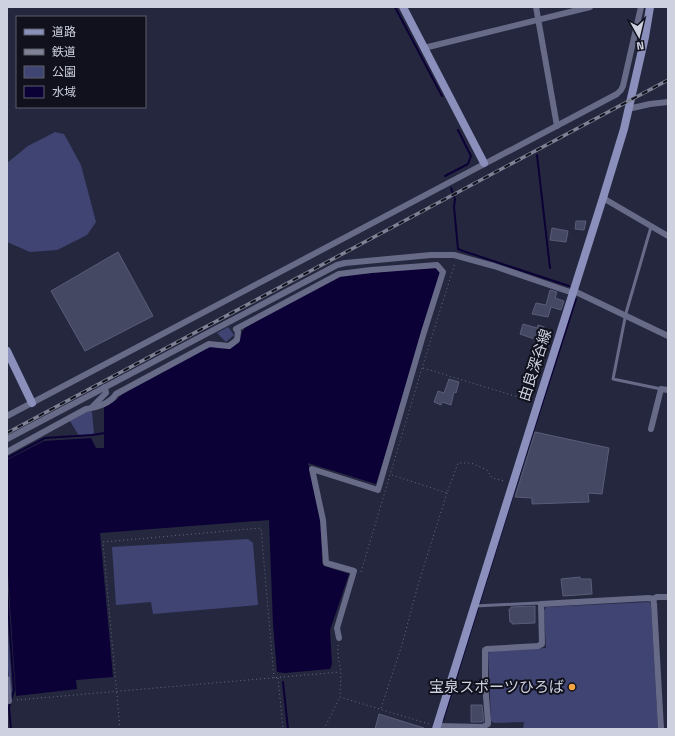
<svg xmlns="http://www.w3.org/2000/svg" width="675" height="736" font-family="'Titillium Web','Noto Sans JP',sans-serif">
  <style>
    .green { fill: #404473 }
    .water { fill: #0b0136 }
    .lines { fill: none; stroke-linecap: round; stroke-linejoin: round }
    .stream { stroke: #0b0136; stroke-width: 2 }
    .building { fill: #454863; stroke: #595d78 }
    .path { stroke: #686b7f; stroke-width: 1; stroke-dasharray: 1 3; stroke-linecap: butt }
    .lane { stroke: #676b87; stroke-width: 3 }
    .street { stroke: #676b87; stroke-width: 6 }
    .secondary { stroke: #8a8fbb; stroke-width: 8 }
    .rail-casing { stroke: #7f8295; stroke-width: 3.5 }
    .rail { stroke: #10111c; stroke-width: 2; stroke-dasharray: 6; stroke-linecap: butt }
    .poi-dot { fill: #f2a541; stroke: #10111c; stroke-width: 1.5 }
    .labels { text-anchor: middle; stroke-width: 4; stroke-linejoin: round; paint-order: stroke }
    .street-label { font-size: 15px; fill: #ced1e0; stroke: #10111c }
    .poi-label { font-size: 15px; fill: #ced1e0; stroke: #10111c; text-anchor: end }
  </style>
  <rect width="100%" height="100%" fill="#25273f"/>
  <!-- green -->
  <g class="green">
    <polygon points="55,132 64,134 81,165 96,222 87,235 57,250 30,252 7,242 7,163 28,146"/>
    <polygon points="228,327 234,335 226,342 217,333"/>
    <polygon points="90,410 92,412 94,434 79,436 70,421"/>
    <polygon points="248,539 253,543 258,605 153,614 151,602 116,605 112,547"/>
    <polygon points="649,602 651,604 658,729 523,729 524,722 494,723 491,721 488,653 490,651 546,648 544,611 546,607"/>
    <polygon points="7,616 12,692 10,694 7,656"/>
  </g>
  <!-- water -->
  <polygon class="water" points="436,267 441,273 376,484 308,463 321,518 322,563 324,566 349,574 330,630 332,664 330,669 285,673 277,672 273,624 269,520 100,533 113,677 76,680 77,689 16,696 7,559 7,460 44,441 91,438 96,448 104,448 104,407 115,401 124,393 210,346 229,347 240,339 242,332 247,325 340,276"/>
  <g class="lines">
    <!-- stream -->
    <g class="stream">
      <polyline points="395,7 442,96"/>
      <polyline points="537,155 550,268"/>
      <polyline points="445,176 468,164 471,156 458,130"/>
      <polyline points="451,188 455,199 454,207 458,249"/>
      <polyline points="458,249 463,251 569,286"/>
      <polyline points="7,458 45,438 92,435 105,433"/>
      <polyline points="7,589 14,690 9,707 11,729"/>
      <polyline points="283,682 288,729"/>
      <polyline points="443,720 521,469 576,299"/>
    </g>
  </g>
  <!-- building -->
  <g class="building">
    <polygon points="576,221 586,221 584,230 575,229"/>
    <polygon points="552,228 568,231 566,242 550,240"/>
    <polygon points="118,252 153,316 85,351 51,291"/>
    <polygon points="550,290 557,292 555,298 564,301 561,310 551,307 548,317 532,314 536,303 546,305"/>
    <polygon points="523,324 537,328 538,325 544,327 540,341 520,334"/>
    <polygon points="449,379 459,382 456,393 454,392 451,405 442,402 441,405 434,402 438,391 444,393"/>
    <polygon points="535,432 609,448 602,494 588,493 589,502 532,504 532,498 515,497"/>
    <polygon points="580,577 580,579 591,579 592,594 563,596 561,579"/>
    <polygon points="535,606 535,623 512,624 512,622 510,622 509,609 511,609 511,607"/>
    <polygon points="471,705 482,705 484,721 482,722 471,722"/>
    <polygon points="379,714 424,728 424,729 375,729"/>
  </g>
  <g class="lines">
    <!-- path -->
    <g class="path">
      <polyline points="423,368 531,401"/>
      <polyline points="392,475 447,493 458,463 471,463 487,470 492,478 504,481"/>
      <polyline points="361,572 422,368 455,263"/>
      <polyline points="338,645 338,655 341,672 340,697 429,724"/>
      <polyline points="278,678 283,729"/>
      <polyline points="17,700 340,672"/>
      <polyline points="381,708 402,645 418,585 447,493"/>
      <polyline points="120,729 103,542 261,528 274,678"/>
      <polyline points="324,729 340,697"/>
    </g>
    <!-- lane -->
    <g class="lane">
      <polyline points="651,227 626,313 613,379 661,389"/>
      <polyline points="475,606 538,603 541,604"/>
    </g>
    <!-- street -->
    <g class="street">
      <polyline points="536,7 557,126"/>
      <polyline points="424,48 590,7"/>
      <polyline points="628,109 650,104 668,102"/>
      <polyline points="603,198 668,236"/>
      <polyline points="574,291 668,336"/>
      <polyline points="92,407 106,393 105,387"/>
      <polyline points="7,416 617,94 621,90 623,86 641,7"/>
      <polyline points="651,429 661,389 668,390"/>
      <polyline points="7,439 337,265 345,263 431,255 454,255 494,266 573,293"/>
      <path d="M7 452 86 409C96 408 111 403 116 394L209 344 229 346 237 340 238 332 236 329 339 274 371 270 437 265 443 272 424 332 378 490 312 469 323 520 326 563 354 571 337 628 339 638"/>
      <polyline points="653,599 657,597 668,597"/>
      <polyline points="7,679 9,701"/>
      <polyline points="437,726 483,727 488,724 488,721 485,684 485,650 487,649 538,646 542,644 541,604 649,598 653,599 654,604 661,729"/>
    </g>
    <!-- secondary -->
    <g class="secondary">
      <polyline points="403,7 484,163"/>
      <polyline points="7,351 32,403"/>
      <polyline points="436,729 538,403 603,198 624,129 645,37 650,7"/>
    </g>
    <defs>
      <polyline id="rail" points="7,433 668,80"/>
    </defs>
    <!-- rail casing -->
    <use href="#rail" class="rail-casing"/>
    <!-- rail -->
    <use href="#rail" class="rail"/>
  </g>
  <!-- markers -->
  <circle class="poi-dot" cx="572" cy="687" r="4"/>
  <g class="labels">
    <!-- street labels -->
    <g class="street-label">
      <text transform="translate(535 365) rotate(-72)" y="5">由良深谷線</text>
    </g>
    <!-- poi labels -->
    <g class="poi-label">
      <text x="564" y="692">宝泉スポーツひろば</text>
    </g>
  </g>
  <!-- border -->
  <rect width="675" height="736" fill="none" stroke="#ced1e0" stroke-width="16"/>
  <!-- legend -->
  <rect x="16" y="16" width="130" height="92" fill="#10111c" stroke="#5c5e6a"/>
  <rect x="24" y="29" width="20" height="6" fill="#8a8fbb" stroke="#5c5e6a"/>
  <text x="52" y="36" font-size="12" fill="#ced1e0">道路</text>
  <rect x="24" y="49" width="20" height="6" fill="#7f8295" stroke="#5c5e6a"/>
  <text x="52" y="56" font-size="12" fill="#ced1e0">鉄道</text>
  <rect x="24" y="66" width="20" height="12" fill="#404473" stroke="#5c5e6a"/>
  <text x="52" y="76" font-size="12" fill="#ced1e0">公園</text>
  <rect x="24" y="86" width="20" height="12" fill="#0b0136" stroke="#5c5e6a"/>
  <text x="52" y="96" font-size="12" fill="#ced1e0">水域</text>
  <!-- north arrow -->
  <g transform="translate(639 36) rotate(172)" stroke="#10111c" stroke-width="3" paint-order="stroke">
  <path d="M0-3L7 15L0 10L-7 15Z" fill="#ced1e0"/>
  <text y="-6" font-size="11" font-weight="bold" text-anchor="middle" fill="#ced1e0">N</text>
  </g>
</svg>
